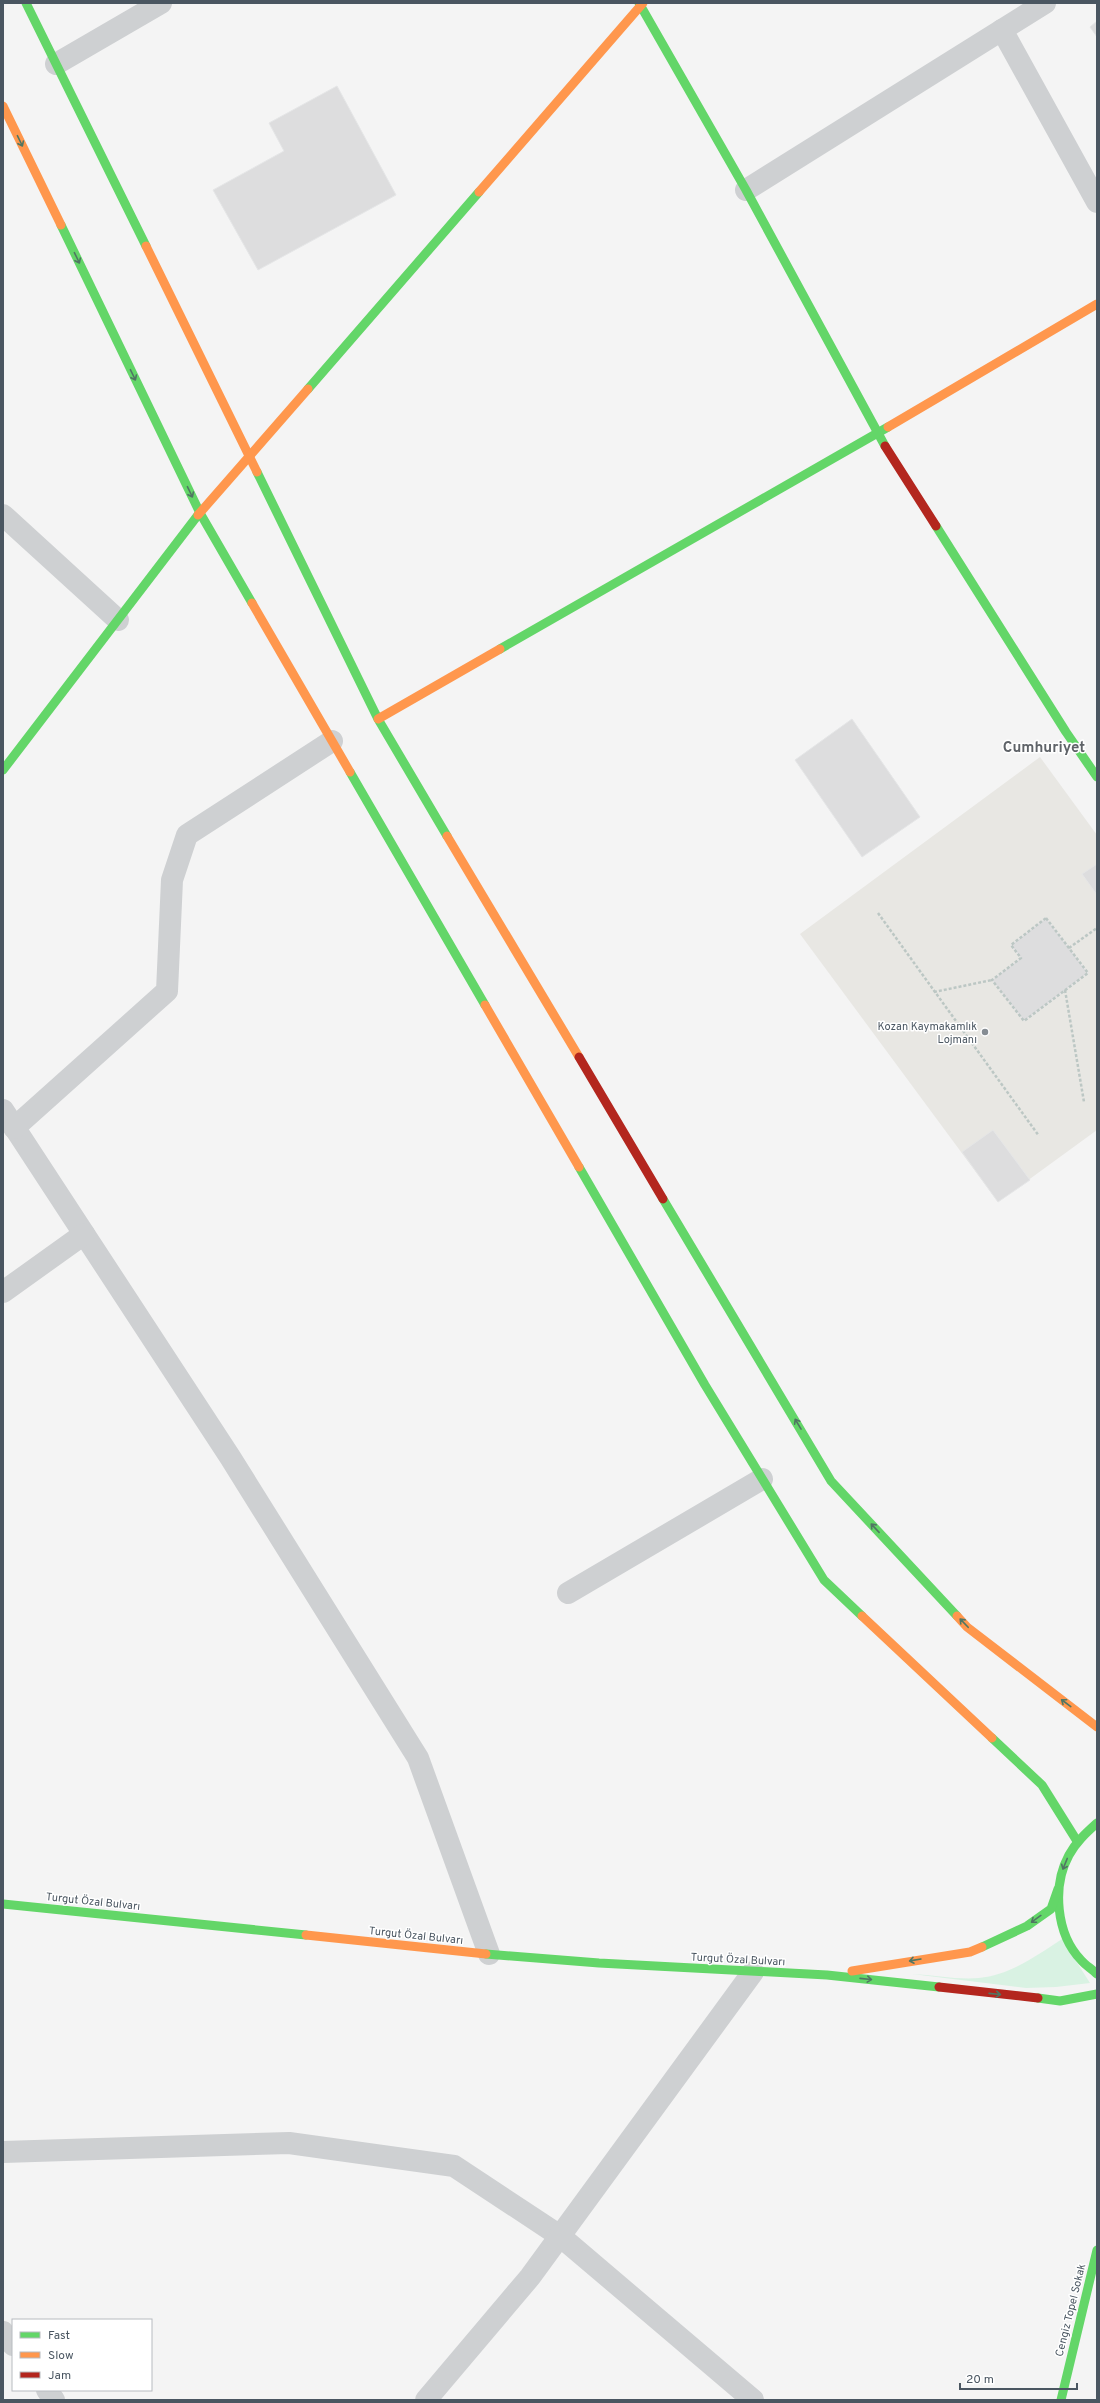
<svg xmlns="http://www.w3.org/2000/svg" width="1100" height="2403" font-family="Overpass,sans-serif">
  <style>
    .commercial { fill: #e8e7e3 }
    .green { fill: #d9f2e3 }
    .building { fill: #ddddde; stroke: #e5e6e7 }
    .lines { fill: none; stroke-linecap: round; stroke-linejoin: round }
    .path { stroke: #bcc7c4; stroke-width: 2.5; stroke-dasharray: 3 2; stroke-linecap: butt }
    .street { stroke: #ced0d2; stroke-width: 22 }
    .fast { stroke: #63d668; stroke-width: 9 }
    .slow { stroke: #ff974d; stroke-width: 9 }
    .jam { stroke: #b3261e; stroke-width: 9 }
    .oneway { stroke: #507663 }
    .poi-dot { fill: #868d94; stroke: #fff; stroke-width: 1.5 }
    .labels { text-anchor: middle; stroke-width: 3; stroke-linejoin: round; paint-order: stroke }
    .poi-label { font-size: 11px; fill: #4a5661; stroke: #fff; text-anchor: end }
    .street-label { font-size: 11px; fill: #4a5661; stroke: #fff }
    .district-label { font-size: 15px; font-weight: bold; fill: #5f6368; stroke: #fff }
  </style>
  <rect width="100%" height="100%" fill="#f4f4f4"/>
  <!-- commercial -->
  <polygon class="commercial" points="1040,757 1097,835 1097,1130 998,1202 800,934"/>
  <!-- green -->
  <path class="green" d="M1062 1939 1090 1983 1056 1987 1026 1988 912 1974C934 1975 958 1980 979 1978 1010 1975 1036 1956 1062 1939Z"/>
  <!-- building -->
  <g class="building">
    <polygon points="1097,21 1097,37 1090,27"/>
    <polygon points="337,86 396,195 258,270 213,190 284,151 269,123"/>
    <polygon points="852,719 920,817 862,857 795,760"/>
    <polygon points="1097,864 1097,895 1082,874"/>
    <polygon points="1046,918 1088,973 1024,1021 992,980 1021,958 1011,945"/>
    <polygon points="993,1130 1030,1180 998,1202 962,1152"/>
  </g>
  <g class="lines">
    <!-- path -->
    <g class="path">
      <polyline points="878,913 1039,1136"/>
      <polygon points="1046,918 1088,973 1024,1021 992,980 1021,958 1011,945"/>
      <polyline points="1069,948 1097,928"/>
      <polyline points="1065,990 1084,1102"/>
      <polyline points="934,992 992,980"/>
    </g>
    <!-- street -->
    <g class="street">
      <polyline points="1002,30 1097,202"/>
      <polyline points="56,64 161,3"/>
      <polyline points="746,190 1045,3"/>
      <polyline points="3,515 118,620"/>
      <polyline points="3,1110 230,1457 418,1758 489,1954"/>
      <polyline points="14,1128 167,991 172,880 187,835 332,741"/>
      <polyline points="3,1292 84,1234"/>
      <polyline points="568,1593 762,1479"/>
      <polyline points="3,2152 289,2143 454,2166 560,2236 753,2400"/>
      <polyline points="3,2332 13,2345"/>
      <polyline points="47,2390 54,2400"/>
      <polyline points="426,2400 530,2277 753,1972"/>
    </g>
    <!-- fast -->
    <g class="fast">
      <polyline points="26,3 146,246"/>
      <polyline points="639,3 746,190 885,446"/>
      <polyline points="61,225 200,513 252,603"/>
      <polyline points="308,389 479,192"/>
      <polyline points="257,472 378,719 447,836"/>
      <polyline points="936,526 1066,732 1097,777"/>
      <polyline points="500,649 888,427"/>
      <polyline points="3,770 198,515"/>
      <polyline points="350,772 485,1005"/>
      <polyline points="579,1167 705,1385 824,1580 862,1616"/>
      <polyline points="663,1199 831,1481 957,1616"/>
      <polyline points="992,1738 1042,1785 1077,1841"/>
      <path d="M1097 1823C1086 1833 1076 1842 1069 1855 1052 1886 1056 1934 1081 1960 1085 1965 1092 1969 1097 1974"/>
      <polyline points="3,1904 306,1935"/>
      <polyline points="982,1947 1027,1926 1051,1909 1058,1889"/>
      <polyline points="486,1954 599,1963 827,1975 939,1987"/>
      <polyline points="1038,1998 1060,2001 1097,1994"/>
      <polyline points="1061,2400 1097,2250"/>
    </g>
    <!-- slow -->
    <g class="slow">
      <polyline points="3,106 61,225"/>
      <polyline points="479,192 643,3"/>
      <polyline points="146,246 257,472"/>
      <polyline points="888,427 1097,304"/>
      <polyline points="198,515 308,389"/>
      <polyline points="252,603 350,772"/>
      <polyline points="378,719 500,649"/>
      <polyline points="447,836 579,1057"/>
      <polyline points="485,1005 579,1167"/>
      <polyline points="862,1616 992,1738"/>
      <polyline points="957,1616 967,1627 1097,1727"/>
      <polyline points="306,1935 486,1954"/>
      <polyline points="852,1971 970,1952 982,1947"/>
    </g>
    <!-- jam -->
    <g class="jam">
      <polyline points="885,446 936,526"/>
      <polyline points="579,1057 663,1199"/>
      <polyline points="939,1987 1038,1998"/>
    </g>
  </g>
  <!-- one-way arrows -->
  <defs><path id="oneway-shaft" d="M-6 0H5M1.5-3L5.5 0L1.5 3" fill="none" stroke-width="1.6" stroke-linecap="round" stroke-linejoin="round"/></defs>
  <g class="oneway">
    <use href="#oneway-shaft" transform="translate(20 141) rotate(64)"/>
    <use href="#oneway-shaft" transform="translate(77 258) rotate(64)"/>
    <use href="#oneway-shaft" transform="translate(133 375) rotate(64)"/>
    <use href="#oneway-shaft" transform="translate(190 492) rotate(64)"/>
    <use href="#oneway-shaft" transform="translate(798 1424) rotate(-121)"/>
    <use href="#oneway-shaft" transform="translate(875 1528) rotate(-133)"/>
    <use href="#oneway-shaft" transform="translate(964 1623) rotate(-134)"/>
    <use href="#oneway-shaft" transform="translate(1066 1703) rotate(-143)"/>
    <use href="#oneway-shaft" transform="translate(1065 1864) rotate(112)"/>
    <use href="#oneway-shaft" transform="translate(1036 1919) rotate(144)"/>
    <use href="#oneway-shaft" transform="translate(915 1960) rotate(170)"/>
    <use href="#oneway-shaft" transform="translate(866 1979) rotate(6)"/>
    <use href="#oneway-shaft" transform="translate(995 1994) rotate(6)"/>
  </g>
  <!-- markers -->
  <circle class="poi-dot" cx="985" cy="1032" r="4"/>
  <g class="labels">
    <!-- poi labels -->
    <g class="poi-label">
      <text x="977" y="1030">Kozan Kaymakamlık<tspan x="977" dy="13">Lojmanı</tspan></text>
    </g>
    <!-- street labels -->
    <g class="street-label">
      <text transform="translate(93 1901) rotate(6)" y="4">Turgut Özal Bulvarı</text>
      <text transform="translate(416 1935) rotate(6)" y="4">Turgut Özal Bulvarı</text>
      <text transform="translate(738 1959) rotate(3)" y="4">Turgut Özal Bulvarı</text>
      <text transform="translate(1070 2310) rotate(-76)" y="4">Cengiz Topel Sokak</text>
    </g>
    <!-- district labels -->
    <g class="district-label">
      <text x="1044" y="752">Cumhuriyet</text>
    </g>
  </g>
  <!-- border -->
  <rect width="1100" height="2403" fill="none" stroke="#4a5661" stroke-width="8"/>
  <!-- legend -->
  <rect x="12" y="2319" width="140" height="72" fill="#ffffff" stroke="#b7bbc0"/>
  <rect x="20" y="2332" width="20" height="6" fill="#63d668" stroke="#b7bbc0"/>
  <text x="48" y="2339" font-size="12" fill="#4a5661">Fast</text>
  <rect x="20" y="2352" width="20" height="6" fill="#ff974d" stroke="#b7bbc0"/>
  <text x="48" y="2359" font-size="12" fill="#4a5661">Slow</text>
  <rect x="20" y="2372" width="20" height="6" fill="#b3261e" stroke="#b7bbc0"/>
  <text x="48" y="2379" font-size="12" fill="#4a5661">Jam</text>
  <!-- scale -->
  <path d="M960 2383v6h117v-6" fill="none" stroke="#4a5661" stroke-width="2"/>
  <text x="966" y="2383" font-size="12" fill="#4a5661" stroke="#ffffff" stroke-width="3" paint-order="stroke">20 m</text>
</svg>
